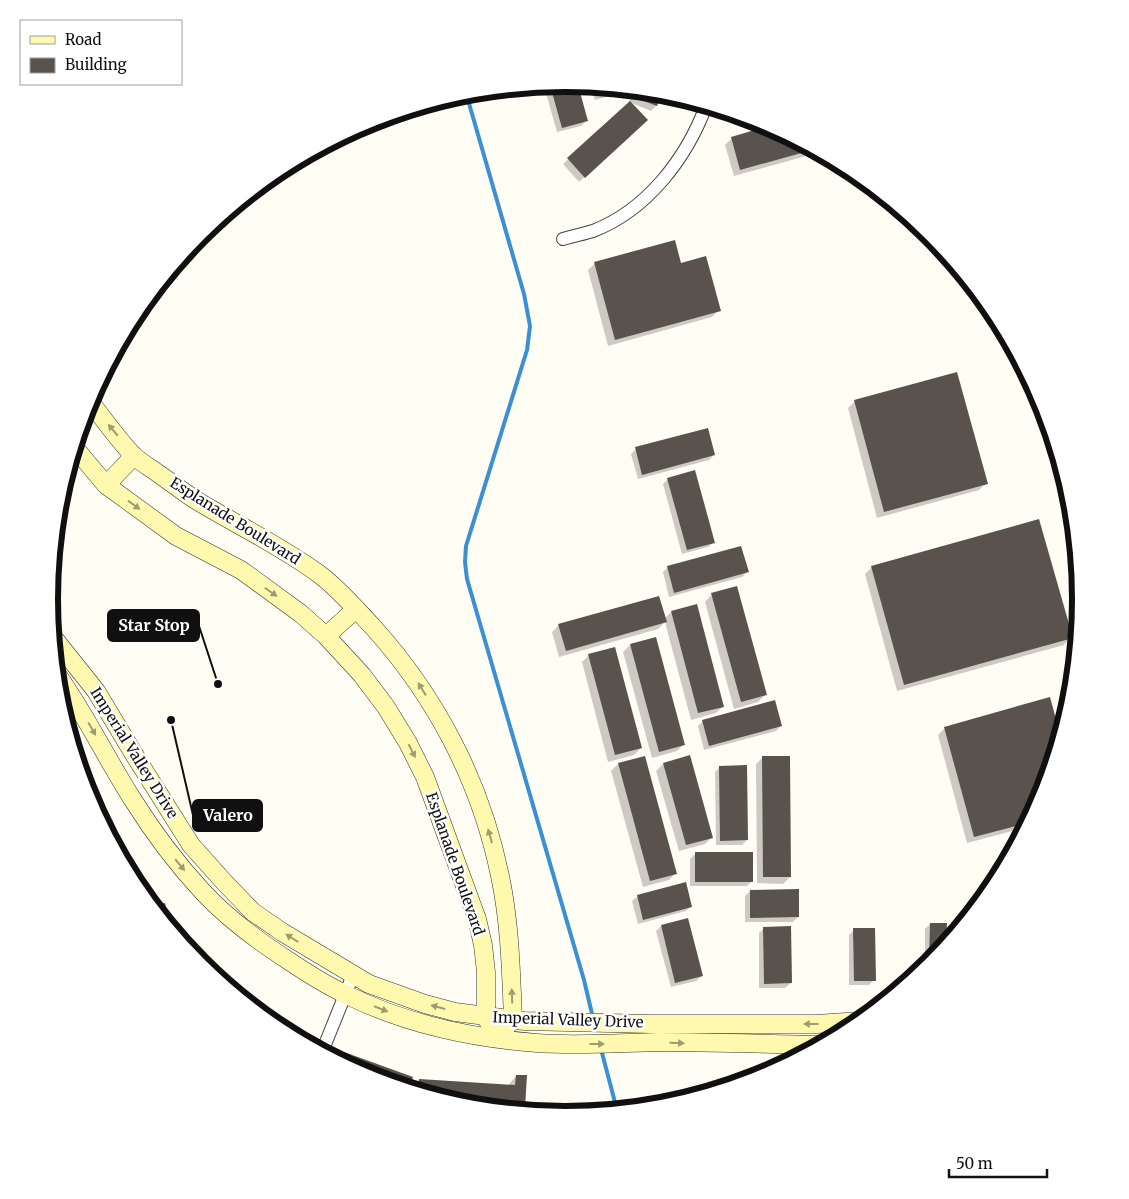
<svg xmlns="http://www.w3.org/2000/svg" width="1129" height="1199" font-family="Merriweather,serif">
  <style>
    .shadow { fill: #0003 }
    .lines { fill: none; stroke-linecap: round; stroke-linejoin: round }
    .stream { stroke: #3a90d3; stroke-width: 4 }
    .building { fill: #5a524c }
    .street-casing { stroke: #434343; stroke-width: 14 }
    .secondary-casing { stroke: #323232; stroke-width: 19 }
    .street { stroke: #fff; stroke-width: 12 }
    .secondary { stroke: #fff9af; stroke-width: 18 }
    .oneway { fill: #9f9c6f }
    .labels { text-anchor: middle; stroke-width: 5; stroke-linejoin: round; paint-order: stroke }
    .street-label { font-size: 15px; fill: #101010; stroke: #fff }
    .rim { fill: none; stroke: #101010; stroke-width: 6 }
    .leader { fill: none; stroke: #101010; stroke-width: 2 }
    .callout-dot { fill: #101010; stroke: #fff; stroke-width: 2 }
    .callout { fill: #101010; stroke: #101010; stroke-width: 2 }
    .callout-label { font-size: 16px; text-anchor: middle; font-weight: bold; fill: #fff }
  </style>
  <rect width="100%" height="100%" fill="#fffdf4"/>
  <!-- shadow -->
  <g class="shadow">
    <polygon points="565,84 576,85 586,121 581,126 557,132 544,86"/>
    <polygon points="591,86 623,90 620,93 595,100"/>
    <polygon points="633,91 661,93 656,106 651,111 629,102"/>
    <polygon points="630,102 641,125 579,182 563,164"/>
    <polygon points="759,122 762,123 817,153 734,176 725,145 732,138 761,130"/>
    <polygon points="595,263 680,264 719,310 712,317 608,346 588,270"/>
    <polygon points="855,401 986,483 979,490 877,518 848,408"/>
    <polygon points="636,449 714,455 709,460 638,479 631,454"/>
    <polygon points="668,479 713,542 708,547 682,554 663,484"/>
    <polygon points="668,567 747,572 742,577 669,597 663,572"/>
    <polygon points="872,567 1071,638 1064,645 897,691 865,574"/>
    <polygon points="711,595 765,695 758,702 734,709 705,602"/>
    <polygon points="671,612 723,706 716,713 691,720 665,622 658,629 559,657 552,632 559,625 664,619"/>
    <polygon points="630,645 684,744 677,751 652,758 623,652"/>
    <polygon points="589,655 641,748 634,755 608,762 582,662"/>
    <polygon points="1049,699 1060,736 1041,797 1024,828 967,843 938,735 945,728"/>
    <polygon points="703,721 781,726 776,731 704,750 698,726"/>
    <polygon points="763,757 790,877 783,884 757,883 756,764"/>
    <polygon points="618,764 676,873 669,880 643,887 611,771"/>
    <polygon points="663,764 712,837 705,844 679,851 656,771"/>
    <polygon points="720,767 747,840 742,845 716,845 715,772"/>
    <polygon points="695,854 752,881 747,886 690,886 690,859"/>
    <polygon points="750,891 798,917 793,922 745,922 745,896"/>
    <polygon points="638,896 691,906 686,911 638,924 632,901"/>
    <polygon points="930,924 945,924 945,945 925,968 925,929"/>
    <polygon points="661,926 702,976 696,981 671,987 656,931"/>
    <polygon points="764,928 791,983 785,988 759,988 759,933"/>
    <polygon points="854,930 874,980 869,985 849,985 849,935"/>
    <polygon points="516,1076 524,1107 520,1111 464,1105 412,1090 412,1087 419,1080 509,1086 510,1083"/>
  </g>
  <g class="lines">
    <!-- stream -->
    <g class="stream">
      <polyline points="466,93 524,294 530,326 527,350 466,546 465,562 467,579 584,980 593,1018"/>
      <polyline points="601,1049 617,1110"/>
    </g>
  </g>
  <!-- building -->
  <g class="building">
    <polygon points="565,84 578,85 588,121 562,128 550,85"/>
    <polygon points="597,87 622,89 622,90 600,96"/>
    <polygon points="635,91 656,93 662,93 657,106 633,97"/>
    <polygon points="630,101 648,120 585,178 567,158"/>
    <polygon points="768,126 812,150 740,170 731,137"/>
    <polygon points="675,240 681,263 706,256 721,311 615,340 594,262"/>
    <polygon points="957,372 988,484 884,512 854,400"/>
    <polygon points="708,428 715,455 642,475 635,447"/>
    <polygon points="695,470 715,543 687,550 667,478"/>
    <polygon points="1039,519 1073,638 904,685 871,566"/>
    <polygon points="741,546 749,572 674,593 667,566"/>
    <polygon points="737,586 767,695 741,702 711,593"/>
    <polygon points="659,596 667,622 566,651 558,624"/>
    <polygon points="697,604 724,707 698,713 671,611"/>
    <polygon points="656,637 685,745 659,752 630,644"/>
    <polygon points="615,647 642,748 615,755 588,654"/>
    <polygon points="1050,697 1060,734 1041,797 1027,823 974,837 944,727"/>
    <polygon points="775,700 782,726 709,746 702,720"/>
    <polygon points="690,755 713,838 686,845 663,763"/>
    <polygon points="645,756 677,874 650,881 618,763"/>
    <polygon points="762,756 790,756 791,877 763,877"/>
    <polygon points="747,765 748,840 720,841 719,766"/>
    <rect x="695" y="852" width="58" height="30"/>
    <polygon points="686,882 692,907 643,920 637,895"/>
    <polygon points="799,889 799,917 750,918 750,890"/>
    <polygon points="165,903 168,915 161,917 152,906"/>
    <polygon points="688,918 703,976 675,983 661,925"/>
    <polygon points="930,923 947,923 946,943 929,964"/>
    <polygon points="791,926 792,983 764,984 763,927"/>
    <polygon points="179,928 183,944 171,930"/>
    <polygon points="853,928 875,928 876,981 854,981"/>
    <polygon points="344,1052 413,1077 409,1089 367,1076 340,1062"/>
    <polygon points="516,1075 527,1075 525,1108 458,1104 418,1091 419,1079 515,1085"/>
  </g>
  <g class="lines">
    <defs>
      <g id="street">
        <path d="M563 239C573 236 583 234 593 231 647 210 686 159 706 106"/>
        <polyline points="322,1052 353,975"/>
      </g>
      <g id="secondary">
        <path d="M89 400C102 417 119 441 134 456 143 464 154 470 163 477 175 485 187 495 199 502 239 526 281 546 319 574 339 589 356 609 373 627 437 698 481 783 500 876 510 923 511 971 513 1019L506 1027"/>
        <polyline points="74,447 106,485 176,536 241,570 300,613 326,636 362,675 386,707 408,743 425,777 477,919 483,945 486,972 486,1017 491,1027"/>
        <polyline points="106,485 134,456"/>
        <polyline points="326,636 356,609"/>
        <polyline points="53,637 96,691 135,756 191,845 225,883 253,912 282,932 369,984 425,1004 455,1012 524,1021 651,1024 817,1024 860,1021"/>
        <path d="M56 673C85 713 106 758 133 800 153 832 177 864 203 892 228 919 258 941 289 961 307 973 326 985 345 994 405 1024 471 1038 537 1043 577 1046 617 1043 657 1042 711 1042 765 1044 819 1045"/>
      </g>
    </defs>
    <!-- street casing -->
    <use href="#street" class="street-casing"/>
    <!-- secondary casing -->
    <use href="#secondary" class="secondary-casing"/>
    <!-- street -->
    <use href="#street" class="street"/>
    <!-- secondary -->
    <use href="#secondary" class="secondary"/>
  </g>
  <!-- one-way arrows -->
  <defs><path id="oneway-solid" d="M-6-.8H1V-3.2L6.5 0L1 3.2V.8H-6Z" transform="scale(1.25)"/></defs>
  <g class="oneway">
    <use href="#oneway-solid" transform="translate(113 430) rotate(-130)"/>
    <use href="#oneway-solid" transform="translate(134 505) rotate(36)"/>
    <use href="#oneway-solid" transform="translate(271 592) rotate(35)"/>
    <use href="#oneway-solid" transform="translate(422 689) rotate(-122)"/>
    <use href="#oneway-solid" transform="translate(92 729) rotate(60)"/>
    <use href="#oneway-solid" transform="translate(412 751) rotate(63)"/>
    <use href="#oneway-solid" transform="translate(490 836) rotate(-106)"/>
    <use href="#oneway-solid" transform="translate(180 865) rotate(50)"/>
    <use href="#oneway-solid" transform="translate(292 938) rotate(-148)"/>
    <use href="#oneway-solid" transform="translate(512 996) rotate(-92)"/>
    <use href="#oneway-solid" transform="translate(438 1007) rotate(-165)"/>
    <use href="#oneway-solid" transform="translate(381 1009) rotate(22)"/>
    <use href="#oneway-solid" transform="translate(811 1024) rotate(-180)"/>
    <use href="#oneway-solid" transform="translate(677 1043) rotate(1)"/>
    <use href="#oneway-solid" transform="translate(597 1044)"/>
  </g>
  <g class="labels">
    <!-- street labels -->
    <g class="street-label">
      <text transform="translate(235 521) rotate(32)" y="5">Esplanade Boulevard</text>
      <text transform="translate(134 753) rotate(58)" y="5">Imperial Valley Drive</text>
      <text transform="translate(455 864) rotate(71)" y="5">Esplanade Boulevard</text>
      <text transform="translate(568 1020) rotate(2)" y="5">Imperial Valley Drive</text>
    </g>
  </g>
  <!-- crop -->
  <path d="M0 0H1129V1199H0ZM58 599a507 507 0 1 1 1014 0a507 507 0 1 1-1014 0Z" fill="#fff" fill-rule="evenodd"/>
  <path class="rim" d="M58 599a507 507 0 1 1 1014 0a507 507 0 1 1-1014 0Z"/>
  <!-- callouts -->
  <path class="leader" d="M218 684L199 626M171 720L193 815"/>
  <g class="callout-dot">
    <circle cx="218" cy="684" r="5"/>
    <circle cx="171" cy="720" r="5"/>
  </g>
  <g class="callout">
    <rect x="108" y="610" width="91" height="31" rx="5"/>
    <rect x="193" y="800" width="69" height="31" rx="5"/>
  </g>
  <g class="callout-label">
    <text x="154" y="631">Star Stop</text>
    <text x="228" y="821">Valero</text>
  </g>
  <!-- legend -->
  <rect x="20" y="20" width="162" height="65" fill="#ffffff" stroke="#9f9f9f"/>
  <rect x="30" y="36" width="25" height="8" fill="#fff9af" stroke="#9f9f9f"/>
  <text x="65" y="45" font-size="15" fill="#101010">Road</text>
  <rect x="30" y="58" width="25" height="15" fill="#5a524c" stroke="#9f9f9f"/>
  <text x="65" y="70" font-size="15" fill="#101010">Building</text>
  <!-- scale -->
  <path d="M949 1169v8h98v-8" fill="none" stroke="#101010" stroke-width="2.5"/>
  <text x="956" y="1169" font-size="15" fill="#101010" stroke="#ffffff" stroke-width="4" paint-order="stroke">50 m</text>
</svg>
